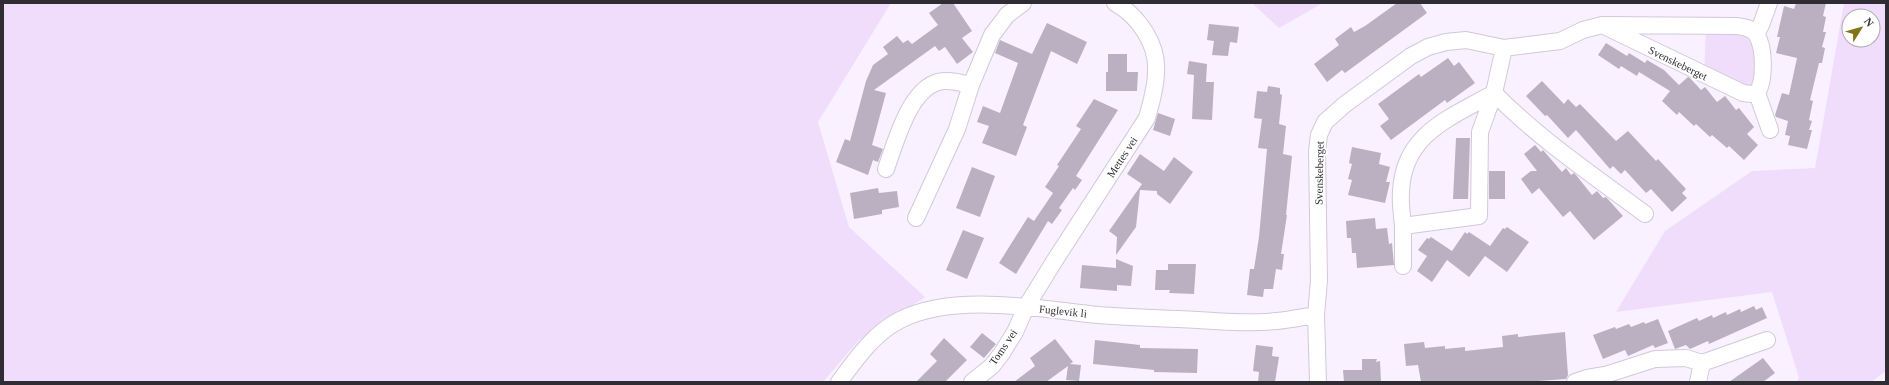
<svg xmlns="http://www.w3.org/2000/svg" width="1889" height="385" font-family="'Times New Roman',serif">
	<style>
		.green { fill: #f0ddfc; fill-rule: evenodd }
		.building { fill: #bab0c1 }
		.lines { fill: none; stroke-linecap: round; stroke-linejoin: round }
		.street-casing { stroke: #d2c8d9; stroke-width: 18 }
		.street { stroke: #fff; stroke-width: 16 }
		.labels { text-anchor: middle; stroke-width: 4; stroke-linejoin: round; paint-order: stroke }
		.street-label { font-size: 11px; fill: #302c33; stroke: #fff }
	</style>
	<rect width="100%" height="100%" fill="#f9f1ff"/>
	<path class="green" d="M3,3H891L818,122L849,227L925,297L859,340L823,382H3Z
		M1252,3H1323L1279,28Z
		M1844,3H1886V371L1871,382H1796L1799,378L1772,292L1616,312L1665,231L1752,171L1815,168ZM1849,16H1873V40H1849Z
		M1706,25L1756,34L1757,93L1704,76Z"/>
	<path class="building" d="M943,3H953L972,31L962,38L973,52L957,64L945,47L939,51L935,46L874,90L886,93L872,145L883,149L878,162L873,160L868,175L836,162L845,139L850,141L866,81L873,65L888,54L883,47L897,36L903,43L908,40L912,44L938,25L929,13Z
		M1397,3H1420L1427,13L1345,73L1342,70L1327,82L1314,64L1339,45L1335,39L1351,27L1354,32L1365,26Z
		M1796,3H1826L1823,16L1826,17L1823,32H1826L1822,47L1825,48L1822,63H1819L1810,100L1813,101L1809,120L1812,121L1809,130H1812L1807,149L1788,145L1790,136L1785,135L1788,121L1776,117L1775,115L1782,93L1789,95L1797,58L1776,53L1780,37H1777L1784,6L1794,9Z
		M1047,23L1087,42L1077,64L1051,51L1023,125L1027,127L1016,156L982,143L989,126L977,122L983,106L1000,113L1018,63L995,53L1000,40L1032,54Z
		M1209,24L1239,27L1237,43L1230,42L1228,56L1212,55L1214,41L1207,40Z
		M1606,43L1627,56L1629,53L1645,63L1647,60L1664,70L1679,85L1688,77L1690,78L1701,90L1705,87L1717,102L1725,96L1736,110L1739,108L1754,127L1747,134L1758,145L1744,160L1729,146L1727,148L1712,135L1710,137L1696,124L1694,126L1679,112L1677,115L1662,101L1670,91L1639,72L1637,76L1621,66L1619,69L1598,55Z
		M1108,54H1127V72H1138L1137,91H1106V72H1108Z
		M1448,58L1454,66L1459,62L1475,83L1447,103L1445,100L1391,140L1380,126L1389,119L1378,104L1419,74L1421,77Z
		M1189,61L1207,64L1206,82H1214L1212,120L1192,119L1194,75L1187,74Z
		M1542,81L1564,104L1568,99L1576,107L1580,104L1616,141L1628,131L1656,161L1658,159L1686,189L1682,193L1687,198L1672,212L1651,189L1646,193L1625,170L1621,174L1613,166L1610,169L1576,130L1568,138L1547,115L1545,116L1526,96Z
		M1268,86L1280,88V94L1282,95L1279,124L1286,126L1283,154L1292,156L1286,215H1287L1281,254H1284L1282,270L1276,269L1273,289H1264L1263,297L1247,295L1250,269H1254L1259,237L1267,149L1258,148L1262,119L1254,118L1257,91L1267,92Z
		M1094,99L1118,110L1076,176L1082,180L1075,190L1073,188L1059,208L1062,210L1052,224L1048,221L1016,274L999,263L1028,217L1034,221L1053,193L1045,187L1059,166L1057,165L1081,129L1076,126Z
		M1158,113L1175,119L1170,136L1153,130Z
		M1456,138H1470L1468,199H1453Z
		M1535,145L1541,152L1543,150L1562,172L1566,168L1571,175L1574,173L1576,175L1592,195L1597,191L1603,198L1606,197L1623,216L1594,240L1570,211L1563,217L1539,188L1532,194L1521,179L1531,171H1537L1524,154Z
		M1352,147L1381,153L1379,164L1390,167L1386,182H1390L1385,203L1348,195L1352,180L1348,179L1352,164L1349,163Z
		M1140,154L1164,171L1174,157L1193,172L1170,204L1157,194V191L1140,190L1136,227L1116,255L1117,237L1109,231L1142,184L1127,174Z
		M972,167L995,176L980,217L956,208Z
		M1489,171H1505V199H1489Z
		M878,188L879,193L897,191L899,207L882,210V214L854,219L850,193Z
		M1375,218L1376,229L1387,228L1389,244L1392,243L1394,265L1357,268L1356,253H1352L1351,238H1347L1346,221Z
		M1507,227L1529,242L1507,272L1485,256L1469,277L1447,260L1432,282L1417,271L1427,256L1418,250L1427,238L1429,239L1431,237L1452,251L1465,232L1467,234L1469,232L1490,246L1503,228L1505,229Z
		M963,230L984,238L967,279L946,270Z
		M1116,259L1133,266L1131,286L1117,285V291L1080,288L1082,265L1116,268Z
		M1168,264H1196L1194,294L1169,293L1170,290H1155L1156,270H1168Z
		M1754,306L1756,310L1762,307L1767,318L1709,344L1708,341L1690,349L1686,345L1675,349L1668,331L1697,318L1699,321L1712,315L1713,318L1726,312L1727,315L1740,309L1741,312Z
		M1658,319L1668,343L1655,348L1653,345L1628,356L1625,350L1603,359L1593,335L1615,327L1616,329L1629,324L1631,327L1644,322L1645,324Z
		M1565,332L1568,375L1566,379L1524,382H1421L1418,365L1406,366L1404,344L1424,342L1425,348L1445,346V349L1465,347V351L1503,347L1502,336L1518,334V337Z
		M982,333L996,344L984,358L970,347Z
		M944,338L967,360L945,382H916L937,361L930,354Z
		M1055,339L1073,362L1070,364L1081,365L1079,381L1066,380L1068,366L1046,382H1014L1035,366L1030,358Z
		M1095,340L1140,345V348L1198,349L1197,373L1154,372V370L1093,364Z
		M1256,345L1273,347L1272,356L1279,357L1275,382H1258L1259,372L1253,371Z
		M1763,358L1775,373L1763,382H1729Z
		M1362,359H1377L1376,362L1380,361L1381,382H1344L1343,370H1362Z"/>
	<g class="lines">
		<g class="street-casing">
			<path id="street" d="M1756,34L1761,25L1769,3
				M1504,48L1494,93C1539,139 1593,175 1645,214
				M1494,93L1480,132L1479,216L1403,226C1402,215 1400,203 1401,192C1403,134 1450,118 1494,93Z
				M1757,93L1770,130
				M886,169C895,144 909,90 938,82C949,79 960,83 971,85
				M916,218L957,129L971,85L992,35L1007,15L1023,3
				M1403,266V226
				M839,382C856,359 874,333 900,320C954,292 1039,309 1098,315C1125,317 1153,318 1180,319C1212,321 1245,324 1277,321C1290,320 1303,317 1316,315
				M972,382L992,366L1002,353L1015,332L1026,307L1055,260L1147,118C1151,103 1156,88 1156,72C1158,45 1139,16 1115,3
				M1318,382L1316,315L1319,280L1317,151L1319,135L1325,122L1344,105L1411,56L1428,47L1446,42L1466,40L1504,48L1560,41L1583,30L1602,25L1737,26C1744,27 1752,28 1756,34C1765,47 1765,81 1757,93L1751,94L1743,93L1602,25
				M1575,382L1587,378L1605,375L1655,359L1686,358L1702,363L1767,340
				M1698,382L1702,363"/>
		</g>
		<use href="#street" class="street"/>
	</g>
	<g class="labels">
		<g class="street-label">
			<text transform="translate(1678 63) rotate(26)" y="4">Svenskeberget</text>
			<text transform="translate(1122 157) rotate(-57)" y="4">Mettes vei</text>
			<text transform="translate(1319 173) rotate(-89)" y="4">Svenskeberget</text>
			<text transform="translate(1063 311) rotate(6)" y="4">Fuglevik li</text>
			<text transform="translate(1003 347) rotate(-56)" y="4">Toms vei</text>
		</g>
	</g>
	<rect width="1889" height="385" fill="none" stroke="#302c33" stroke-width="8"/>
	<g transform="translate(1861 28) rotate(53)"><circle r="19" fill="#ffffff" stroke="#acabad"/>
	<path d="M0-3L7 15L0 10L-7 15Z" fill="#807518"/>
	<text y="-6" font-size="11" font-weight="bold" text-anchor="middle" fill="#302c33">N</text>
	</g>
</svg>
